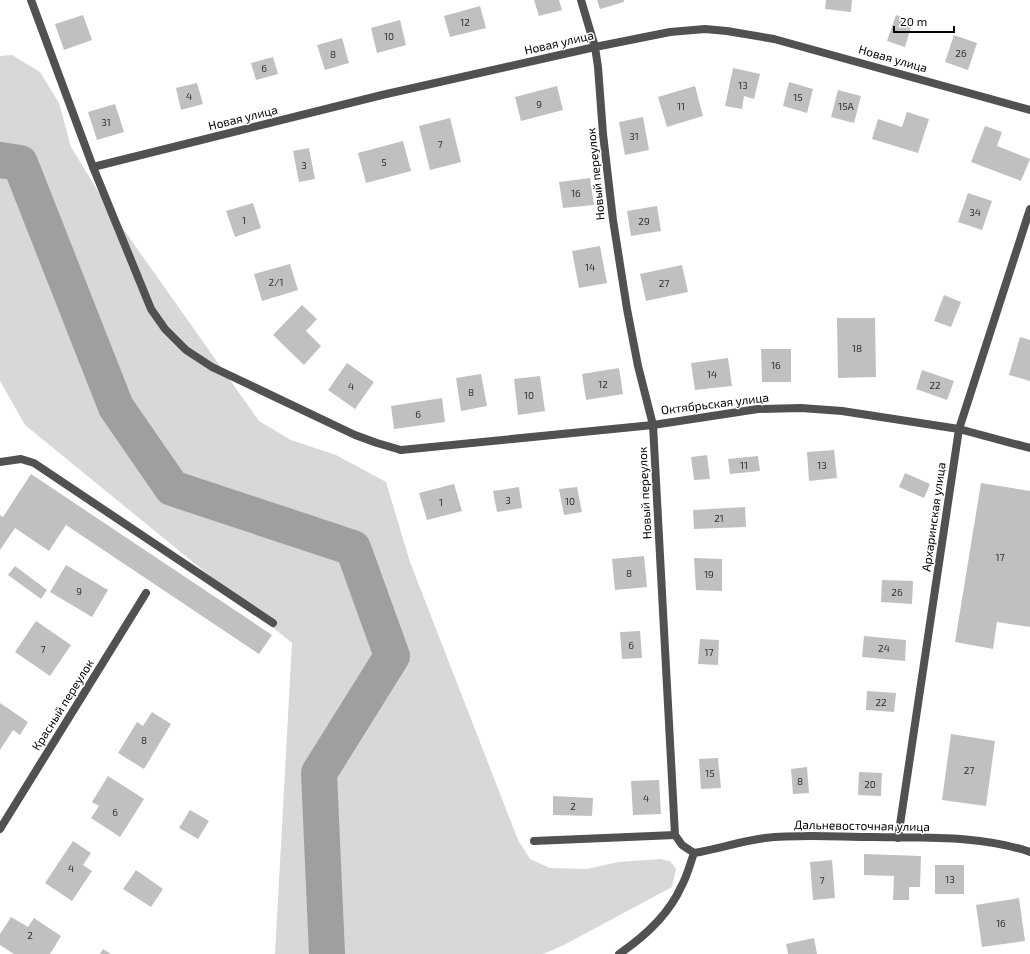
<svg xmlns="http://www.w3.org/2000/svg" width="1030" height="954" font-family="'Exo 2',sans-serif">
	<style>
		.green { fill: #d8d8d8 }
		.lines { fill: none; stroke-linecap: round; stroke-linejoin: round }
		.river { stroke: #9f9f9f; stroke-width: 36 }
		.building { fill: #c0c0c0 }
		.lane { stroke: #515151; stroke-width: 8 }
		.street { stroke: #515151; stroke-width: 8 }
		.labels { text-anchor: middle; stroke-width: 3; stroke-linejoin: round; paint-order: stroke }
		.number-label { font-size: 10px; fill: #303030 }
		.street-label { font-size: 12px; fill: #000; stroke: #fff }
	</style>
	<rect width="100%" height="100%" fill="#fff"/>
	<path class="green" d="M12,55L40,72L59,103L71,147L107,206L259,421L291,440L336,455L386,482L410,562L518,840L530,859L550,868L587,869L618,862L660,859L670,861L676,869L672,887L564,945L543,954H275L292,643L25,425L0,381V56Z"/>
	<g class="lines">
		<path class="river" d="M0,160L20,163L116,407L172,488L353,548L392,656L319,773L327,954"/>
	</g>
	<path class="building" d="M534,0H559L562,10L539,16Z
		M597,0H624V2L600,9Z
		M826,0H852L851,12L825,9Z
		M480,6L486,28L450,37L444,16Z
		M83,15L92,40L64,50L55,24Z
		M896,15L913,21L905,47L887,41Z
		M400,20L406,45L377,53L371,28Z
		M954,35L977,43L968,70L945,62Z
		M342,38L349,63L325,70L317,45Z
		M273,57L278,74L256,80L251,63Z
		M733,68L760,74L754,99L744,96L742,109L725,106Z
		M789,82L813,89L807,113L783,106Z
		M197,83L203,104L181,110L176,88Z
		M557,86L563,110L521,121L515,97Z
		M695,86L703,116L667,127L658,97Z
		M838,90L861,96L854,123L831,117Z
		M115,104L124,132L97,140L88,112Z
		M907,112L929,119L918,153L872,139L878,119L902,127Z
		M643,117L649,150L625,155L619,122Z
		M450,118L461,162L430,170L419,126Z
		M985,126L1002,132L997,146L1030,159L1021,181L971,162Z
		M403,141L411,171L366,183L358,153Z
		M309,148L315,179L299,182L293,151Z
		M590,178L594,205L563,208L559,182Z
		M968,193L992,201L982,230L958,222Z
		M253,203L261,228L235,237L226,211Z
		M657,206L661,231L631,236L627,211Z
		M600,246L607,283L579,288L572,251Z
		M290,264L298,290L262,301L254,274Z
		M682,265L688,292L646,301L640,274Z
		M944,295L961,302L951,327L934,321Z
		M302,305L317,319L306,331L321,346L304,365L273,335Z
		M837,318H875L876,377L838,378Z
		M1020,337L1030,340V381L1009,375Z
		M761,349H791V382H762Z
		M728,358L732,386L695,390L691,363Z
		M347,363L374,382L355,409L328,390Z
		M619,368L623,394L586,400L582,374Z
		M922,370L954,381L947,400L916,389Z
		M481,374L487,406L461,411L456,378Z
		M540,376L545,411L518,415L514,379Z
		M442,398L445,422L394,429L391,406Z
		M834,450L837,478L809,481L807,452Z
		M707,455L710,479L694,480L691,457Z
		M758,456L760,471L730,474L728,459Z
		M905,473L930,484L924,498L899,487Z
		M31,474L272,635L259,654L66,525L49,551L15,528L0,550V515L3,517Z
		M981,483L1030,491V627L997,622L993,649L955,642Z
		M454,484L462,511L427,520L419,493Z
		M519,487L522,508L497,512L493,491Z
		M577,487L582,512L564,515L559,489Z
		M745,507L746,527L694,529L693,510Z
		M644,556L647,587L615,590L612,559Z
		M694,558L722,559V591L696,590Z
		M66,565L108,590L92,617L50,592Z
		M15,566L47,590L41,599L8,575Z
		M882,580L913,581L912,604L881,602Z
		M36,621L71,645L50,676L15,652Z
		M640,631L642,658L622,659L620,632Z
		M864,636L906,640L905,661L862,657Z
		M700,639L719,640L718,665L698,664Z
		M867,691L896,693L894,712L866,710Z
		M0,703L28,722L20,735L13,730L0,750Z
		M152,712L171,724L144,769L118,753L137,722L143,726Z
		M951,734L995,741L986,806L942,800Z
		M718,758L721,788L701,789L699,759Z
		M807,767L809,793L793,794L791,769Z
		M859,772L882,773L881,796L858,795Z
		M108,776L144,799L120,837L91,818L99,806L92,802Z
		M659,780L661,814L633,815L631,781Z
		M553,796L593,798L592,816L553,815Z
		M190,810L209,821L198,839L179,828Z
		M73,841L91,853L83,865L92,871L72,901L45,883Z
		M864,854L921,856L920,887H909V900H893L894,876L864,875Z
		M832,860L835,898L813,900L810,862Z
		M935,865H964V894H935Z
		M136,870L163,889L151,907L123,889Z
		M1019,898L1025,941L982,947L976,905Z
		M11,917L28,927L34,918L61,936L50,954H14L0,945V934Z
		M814,938L817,954H788L786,944Z
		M103,949L111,954H100Z"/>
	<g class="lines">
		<path class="lane" d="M31,0L93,167L151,309L165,329L186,350L212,367L355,435L377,443L401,450
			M0,462L21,459L34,463L273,623
			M0,829L146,593
			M534,841L675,835"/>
		<path class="street" d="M581,0L595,47L598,67L603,134L613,220L627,309L638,366L653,425L675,835L682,845L694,853
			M93,167L382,95L595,47L670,32L705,29L727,31L774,39L1030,110
			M401,450L653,425L758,409L801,408L842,411L959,429L1030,448
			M898,838L959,429L1030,209
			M694,853C718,849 741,841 765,838C801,834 838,837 874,837C925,838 981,835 1030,852
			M619,954C644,937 668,916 681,887C687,877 690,864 694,853"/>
	</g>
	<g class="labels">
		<g class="number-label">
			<text x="465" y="26">12</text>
			<text x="389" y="40">10</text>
			<text x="961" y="57">26</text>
			<text x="333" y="58">8</text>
			<text x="264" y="72">6</text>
			<text x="743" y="89">13</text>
			<text x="189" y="100">4</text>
			<text x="798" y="101">15</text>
			<text x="539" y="108">9</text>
			<text x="681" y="110">11</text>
			<text x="846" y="110">15А</text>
			<text x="106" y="126">31</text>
			<text x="634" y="140">31</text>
			<text x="440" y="148">7</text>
			<text x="384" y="166">5</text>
			<text x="304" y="169">3</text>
			<text x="576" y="197">16</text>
			<text x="975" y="216">34</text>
			<text x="244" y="224">1</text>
			<text x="644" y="225">29</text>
			<text x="590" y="271">14</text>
			<text x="276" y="286">2/1</text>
			<text x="664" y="287">27</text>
			<text x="857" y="352">18</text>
			<text x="776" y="369">16</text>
			<text x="712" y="378">14</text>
			<text x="603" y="388">12</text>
			<text x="935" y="389">22</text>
			<text x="351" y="390">4</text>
			<text x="471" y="396">8</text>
			<text x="529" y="399">10</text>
			<text x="418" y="418">6</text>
			<text x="744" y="469">11</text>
			<text x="822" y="469">13</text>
			<text x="508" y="504">3</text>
			<text x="570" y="505">10</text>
			<text x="441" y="506">1</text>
			<text x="719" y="522">21</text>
			<text x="1000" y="561">17</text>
			<text x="629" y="577">8</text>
			<text x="709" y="578">19</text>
			<text x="79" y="595">9</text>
			<text x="897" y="596">26</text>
			<text x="631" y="649">6</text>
			<text x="884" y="652">24</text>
			<text x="43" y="653">7</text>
			<text x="709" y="656">17</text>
			<text x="881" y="706">22</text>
			<text x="144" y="744">8</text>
			<text x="969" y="774">27</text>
			<text x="710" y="777">15</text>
			<text x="800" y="785">8</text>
			<text x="870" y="788">20</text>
			<text x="646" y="802">4</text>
			<text x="573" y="810">2</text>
			<text x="115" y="816">6</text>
			<text x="71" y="872">4</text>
			<text x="950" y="883">13</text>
			<text x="822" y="884">7</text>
			<text x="1001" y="927">16</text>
			<text x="30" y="939">2</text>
		</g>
		<g class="street-label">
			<text transform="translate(559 43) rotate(-13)" y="4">Новая улица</text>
			<text transform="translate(893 59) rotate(16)" y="4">Новая улица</text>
			<text transform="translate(243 118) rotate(-14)" y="4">Новая улица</text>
			<text transform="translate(596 174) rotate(-96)" y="4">Новый переулок</text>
			<text transform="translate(715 404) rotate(-7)" y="4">Октябрьская улица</text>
			<text transform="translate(645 493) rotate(-93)" y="4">Новый переулок</text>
			<text transform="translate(934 517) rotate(-82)" y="4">Архаринская улица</text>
			<text transform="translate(63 705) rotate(-58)" y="4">Красный переулок</text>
			<text transform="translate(862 826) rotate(1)" y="4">Дальневосточная улица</text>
		</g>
	</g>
	<path d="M894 26v6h60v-6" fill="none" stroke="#000000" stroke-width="2"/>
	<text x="900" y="26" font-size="12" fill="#000000" stroke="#ffffff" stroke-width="3" paint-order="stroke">20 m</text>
</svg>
